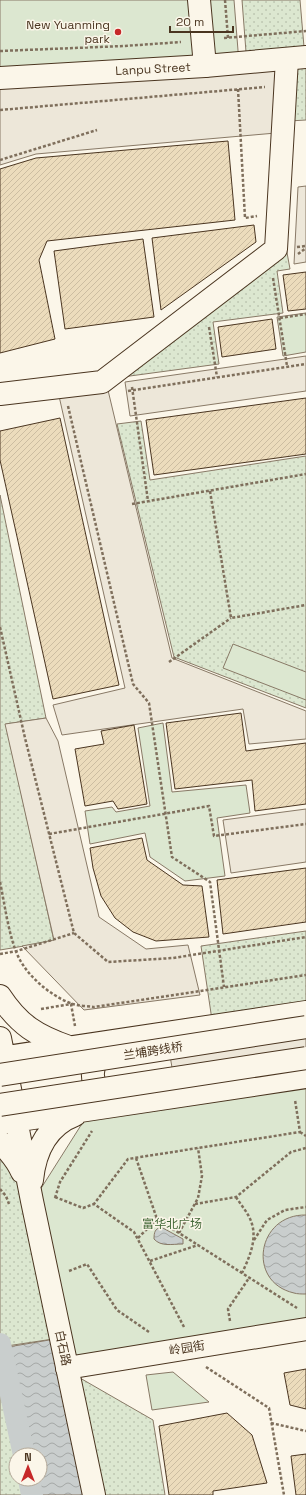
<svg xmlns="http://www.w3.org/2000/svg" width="306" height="1495" font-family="'Space Grotesk','Noto Sans SC',sans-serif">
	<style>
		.grass { fill: url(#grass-dots); stroke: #887966 }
		.green { fill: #dce7d0; stroke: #887966 }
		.parking { fill: #ede7d9; stroke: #887966 }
		.water { fill: url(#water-waves); stroke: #887966 }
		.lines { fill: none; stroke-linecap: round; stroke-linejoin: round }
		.canal { stroke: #c9cecd; stroke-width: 22 }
		.building { fill: url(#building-hatch); stroke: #4a3520 }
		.minor-casing { stroke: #4a3520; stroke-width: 24 }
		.major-casing { stroke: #4a3520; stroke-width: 24 }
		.path { stroke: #7f6f5c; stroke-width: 2.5; stroke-dasharray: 3 2; stroke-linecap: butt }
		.minor { stroke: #fbf6e9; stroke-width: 22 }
		.major { stroke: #fbf6e9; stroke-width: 22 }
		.major-bridge-casing { stroke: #4a3520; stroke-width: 24; stroke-linecap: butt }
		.major-bridge { stroke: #fbf6e9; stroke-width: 22 }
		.poi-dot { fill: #c62828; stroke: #fbf6e9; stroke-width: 1.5 }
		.labels { text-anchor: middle; stroke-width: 3; stroke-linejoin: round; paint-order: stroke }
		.poi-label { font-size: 12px; fill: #4a3520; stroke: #fbf6e9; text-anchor: end }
		.street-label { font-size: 12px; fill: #4a3520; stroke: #fbf6e9 }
		.park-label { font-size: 12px; fill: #436837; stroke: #fbf6e9 }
	</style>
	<defs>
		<pattern id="grass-dots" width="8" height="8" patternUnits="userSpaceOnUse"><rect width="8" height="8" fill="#dce7d0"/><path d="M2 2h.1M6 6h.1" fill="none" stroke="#bec7b2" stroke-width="1.8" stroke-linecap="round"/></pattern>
		<pattern id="water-waves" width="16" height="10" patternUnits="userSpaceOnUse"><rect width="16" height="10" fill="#c9cecd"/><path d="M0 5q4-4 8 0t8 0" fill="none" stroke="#a5a8a6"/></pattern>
		<pattern id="building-hatch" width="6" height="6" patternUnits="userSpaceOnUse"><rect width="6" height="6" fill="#ecdcbc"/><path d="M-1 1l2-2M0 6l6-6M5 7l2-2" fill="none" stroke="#ccbda1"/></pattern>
	</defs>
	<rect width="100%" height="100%" fill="#fbf6e9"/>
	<path class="grass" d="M242,0H300L304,47L246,52Z
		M306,62V120L289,121L292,63Z
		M286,247L290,269L277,271L283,313L213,322L219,364L115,378Z
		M141,421L150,480L306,456V708L174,657L117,424Z
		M0,495L46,718L6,724L54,941L0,950Z
		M306,931V1007L212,1020L201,946Z
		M0,1158L15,1171L60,1338L0,1347Z
		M0,1349L22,1455H16V1479H27L31,1495H0Z
		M80,1378L153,1420L165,1495H105Z"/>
	<path class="green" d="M0,0H234L239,63L0,81Z
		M306,313V352L283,356L277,317Z
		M233,644L306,672V700L223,668Z
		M163,723L172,792L246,785L250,813L217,818L225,876L185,881L150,857L145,833L90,844L85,811L112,807L116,812L150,806L138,728Z
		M306,1078V1328L68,1367L33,1201L90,1111Z
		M173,1372L209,1402L152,1410L146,1375Z"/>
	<path class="parking" d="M283,65L276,133L36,154L0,165V81Z
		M306,186V262L294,264L298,187Z
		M306,356V391L130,416L125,382Z
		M107,386L172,658L306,711V739L249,744L243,709L62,735L53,705L125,688L59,396Z
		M46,718L58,741L99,917L146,949L188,945L200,995L84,1010L22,946L54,940L5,724Z
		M306,809V862L231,873L223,820Z
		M306,1017V1072L176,1091L167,1038Z"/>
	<path class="water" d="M306,1215V1294C302,1294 297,1294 294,1293C246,1282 257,1214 306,1215Z
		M161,1227L183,1239V1244C172,1244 161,1247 154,1239C154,1232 155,1229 161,1227Z
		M61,1338L94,1495H33L30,1479H40V1455H24L2,1348Z"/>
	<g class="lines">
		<path class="canal" d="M0,1344L24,1455
			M29,1479L32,1495"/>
	</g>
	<path class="building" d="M228,141L235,220L47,241L39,260L55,339L0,353V169L36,158Z
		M254,225L256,242L161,310L152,238Z
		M143,239L154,317L65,329L54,251Z
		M306,272V309L288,311L283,275Z
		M272,319L276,349L222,357L218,327Z
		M306,398V454L154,475L146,420Z
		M60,418L119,685L53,699L0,460V431Z
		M241,713L246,751L306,743V804L255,811L252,780L175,789L166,723Z
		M134,725L147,804L118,809L113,801L85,806L75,749L104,744L101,731Z
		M142,838L147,860L183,885L202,886L209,937L156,941L133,932L115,918L101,896L93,868L90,848Z
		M306,868V922L223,934L217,880Z
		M306,1369V1409L290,1405L284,1373Z
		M227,1413L252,1435L267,1483L213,1491V1495H169L159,1426Z
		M306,1454V1495H296L291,1456Z"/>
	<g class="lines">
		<g class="minor-casing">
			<path id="minor" d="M199,0L205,66
				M0,394L102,382L276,249L287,59
				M67,1368L306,1329"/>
		</g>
		<g class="major-casing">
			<path id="major" d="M0,78L205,66L306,57
				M0,996C19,1025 37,1036 69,1047
				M0,1038L32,1201L94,1495
				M107,1045C89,1063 86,1088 111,1100
				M0,1058L306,1012
				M0,1123L306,1077
				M0,1142C9,1151 17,1160 22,1172
				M32,1180C35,1151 46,1126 75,1115"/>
		</g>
		<path class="path" d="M225,0L228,38
			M224,38L306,31
			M0,51L124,46L181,42
			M238,89L245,218L257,216
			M0,110L265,87
			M0,160L97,130
			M297,247L306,246
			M298,254L306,248
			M273,278L287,366
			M280,318L306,314
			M209,327L217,377
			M132,387L148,501
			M128,391L306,364
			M68,406L133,684L149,703L172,857L210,882L224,987
			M210,491L231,618L306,605
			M132,504L306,474
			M0,627L25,738L74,933L108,962L173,958L306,937
			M169,662L231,618
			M49,834L209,806L214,836L306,824
			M0,882C5,905 9,940 20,960C30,978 50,995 70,1003C77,1006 87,1006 94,1007L306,975
			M0,954L17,951L74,933
			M41,1009L71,1004L75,1026
			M300,1132L306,1136
			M136,1158L157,1219
			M0,1189L6,1196L9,1204
			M55,1197L83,1208L94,1204
			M236,1197C241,1205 248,1213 251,1221C258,1239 249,1258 242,1273
			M55,1198L60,1182L92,1131
			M195,1204L236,1197L291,1152L306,1148
			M179,1233L198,1198L202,1176L198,1148
			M138,1238L157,1219L297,1308
			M254,1240L267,1220L285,1210L306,1207
			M150,1261L198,1245
			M69,1271L87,1264L117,1310L149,1332
			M230,1321L228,1309L249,1278
			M184,1327L134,1232L94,1204L128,1159L300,1132L295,1100
			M206,1367L269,1408L284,1495
			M271,1423L306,1431"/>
		<use href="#minor" class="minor"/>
		<use href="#major" class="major"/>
		<g class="major-bridge-casing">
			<path id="major-bridge" d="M0,1075L306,1027
				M0,1105L306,1058"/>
		</g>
		<use href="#major-bridge" class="major-bridge"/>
	</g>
	<circle class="poi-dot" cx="118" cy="32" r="4"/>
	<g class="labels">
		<g class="poi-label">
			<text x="110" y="29">New Yuanming<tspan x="110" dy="14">park</tspan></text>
		</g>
		<g class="street-label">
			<text transform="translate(153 69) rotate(-3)" y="4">Lanpu Street</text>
			<text transform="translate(153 1051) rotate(-9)" y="4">兰埔跨线桥</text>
			<text transform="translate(63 1348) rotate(78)" y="4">白石路</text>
			<text transform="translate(187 1348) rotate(-9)" y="4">岭园街</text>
		</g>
		<g class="park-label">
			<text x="172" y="1228">富华北广场</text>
		</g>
	</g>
	<g transform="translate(28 1467)"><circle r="19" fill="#fbf6e9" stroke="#b4a999"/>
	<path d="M0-3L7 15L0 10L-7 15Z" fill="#c62828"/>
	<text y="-6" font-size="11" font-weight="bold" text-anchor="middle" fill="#4a3520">N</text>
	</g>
	<path d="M170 26v6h63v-6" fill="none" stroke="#4a3520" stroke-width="2"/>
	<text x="176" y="26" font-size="12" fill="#4a3520" stroke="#fbf6e9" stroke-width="3" paint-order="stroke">20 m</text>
</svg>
